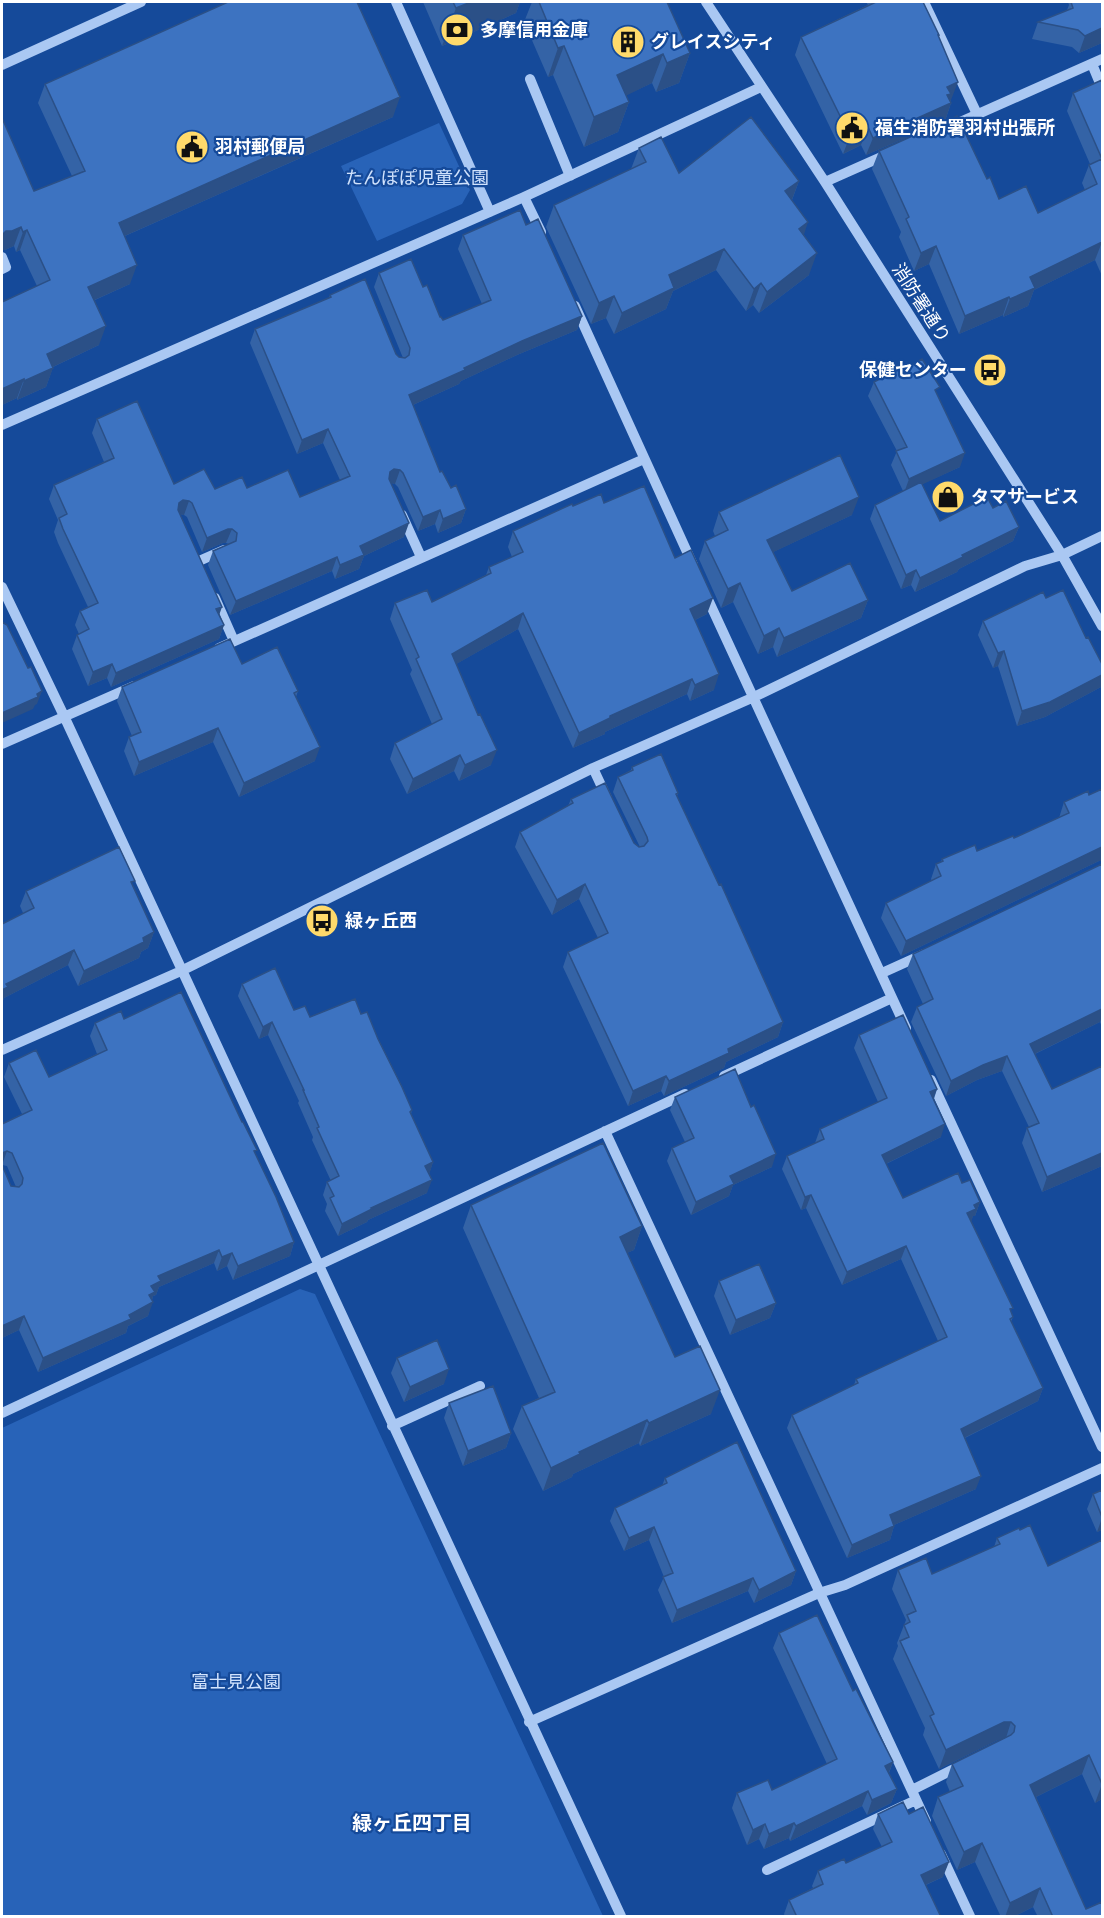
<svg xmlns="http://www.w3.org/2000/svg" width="1104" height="1918" font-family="'Varela Round','Noto Sans JP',sans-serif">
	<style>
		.green { fill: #2863b8 }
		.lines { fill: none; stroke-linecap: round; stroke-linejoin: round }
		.minor { stroke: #aac8f3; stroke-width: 10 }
		.wall { fill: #3463a6; fill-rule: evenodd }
		.shaded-wall { fill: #2b5087 }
		.building { fill: #3d73c1; stroke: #2b5087; stroke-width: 1.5 }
		.labels { text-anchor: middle; stroke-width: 4.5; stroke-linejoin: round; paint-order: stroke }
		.poi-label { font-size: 18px; font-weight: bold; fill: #fff; stroke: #154a9a; text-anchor: start }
		.park-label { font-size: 18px; fill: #d1e3fd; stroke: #154a9a }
		.street-label { font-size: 18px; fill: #fff; stroke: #154a9a }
		.neighbourhood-label { font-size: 20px; font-weight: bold; fill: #fff; stroke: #154a9a }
	</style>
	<rect width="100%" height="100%" fill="#154a9a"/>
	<path class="green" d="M439,123L470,190L462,204L377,241L341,166Z
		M300,1289L315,1294L603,1916H2V1428Z"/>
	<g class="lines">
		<path class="minor" d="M396,2L490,212
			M706,2L825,182L1062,555L1102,626
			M924,2L977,114
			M1092,64L1102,88
			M2,65L141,2
			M530,79L570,176
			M949,127L1102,59
			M825,182L888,154
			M524,197L541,232
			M2,257L6,267L2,269
			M575,306L693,565
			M2,425L524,197L761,87
			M402,515L421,557
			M199,561L224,550
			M2,587L64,716L621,1916
			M705,593L906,1028
			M215,598L234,641
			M219,648L644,459
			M2,744L134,686
			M593,768L607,798
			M882,973L924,954
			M2,1050L181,971L593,768L754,697L1025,566L1062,555L1102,536
			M724,1076L892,998
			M931,1080L1102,1447
			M605,1131L926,1821
			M2,1413L685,1094
			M392,1426L480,1386
			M529,1722L819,1593L845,1585L1102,1468
			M912,1790L960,1766
			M941,1854L970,1916
			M767,1870L916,1800"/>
	</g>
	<path class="wall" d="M423,2H520L516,13L442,46Z
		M532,2H667L690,53L679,83L656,92L652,83L626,95L629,102L618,132L584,147L553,75L548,77L524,22Z
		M866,2H923L939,35L938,37L951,100L950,101L951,103L945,121L866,155L861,145L843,154L795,55L801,37L868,5Z
		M1068,2H1102V43L1079,53L1072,47L1032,39L1038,22L1067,10L1069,5Z
		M1102,80V276L1095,260L1034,290L1028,306L1003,317V315L959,334L929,264L914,271L899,237L901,232L872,169L879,151L987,179L999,199L1038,213L1085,190L1082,183L1089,165L1090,164L1067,111L1073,93Z
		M45,84L393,117L125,236L130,284L95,300L99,345L53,367L46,387L17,400V398L2,405V302L37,286L20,250L16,252L14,246L5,250H2V118L34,191L72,176L38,103Z
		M639,148L679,173L799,181L792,200L804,236L809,275L759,313L753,305L746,311L716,270L673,291L666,309L614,334L606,318L591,324L546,227L554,205L631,169Z
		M526,225L582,316L577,330L517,355L461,381L459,384L413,405L440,472L466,509L461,523L438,533L435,524L418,531L398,487L395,484L391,483L404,537L364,556L359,569L335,579L332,571L230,615L208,565L213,551L229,544L226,543H223L202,552L187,517L184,515L180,514L224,625L219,639L111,687L107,678L88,686L72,649L77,635L79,634L75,625L80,611L88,607L58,543L54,532L58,520L49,499L54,485L104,462L92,433L97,419L174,484L215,489L247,488L300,497L340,480L323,443L297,454L250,343L255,329L329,298L330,295L399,357L403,358L374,287L379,273L423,287L440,317L443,320L482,304L458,249L463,235Z
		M907,368L937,394L960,467L922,484L940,521L993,508L1019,527L1013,541L959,569L957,572L915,592L911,585L901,589L870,519L875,505L903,491L891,465L897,451L868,396L874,382Z
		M604,503L675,558L707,614L695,620L714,690L690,701L687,694L605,732V734L573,748L518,629L456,664L491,765L459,781L454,771L407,794L390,759L395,743L432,724L410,674L412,670L390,619L395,603L432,602L486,575L489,567L512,557L508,547L513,531L573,506Z
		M719,512L852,515L773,552L792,591L868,600L861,618L777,657L773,647L758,654L733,602L721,608L699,559L705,541L715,536L713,531Z
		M1046,598L1086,638L1101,687L1045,717L1017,726L998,666L993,668L978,635L983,621Z
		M242,664L298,691L296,697L315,761L239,797L213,742L134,776L124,751L129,737L132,736L117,701L122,687Z
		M632,767L678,793L677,796L783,1022L778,1037L726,1062L724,1068L664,1096L661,1091L628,1106L563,967L568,952L598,938L579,899L552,915L515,847L520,832L568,806L571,799L640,847L613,792L618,777L631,770Z
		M1102,789V861H1099L901,956L881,918L886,903L932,881L931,879L936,864L941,862L942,859L977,851L1014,838L1059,818L1064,802L1089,795Z
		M1102,864V1027L1100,1022L1035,1054L1052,1089L1102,1066V1166L1042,1192L1022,1143L1027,1128L1029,1127L1002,1071L977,1080L946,1096L911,1022L917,1007L923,1004L907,969L913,954Z
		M133,886L154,932L148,948L141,952L139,958L78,986L68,965L4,998L2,1003L23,913L20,906L26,891Z
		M242,984L294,1010L310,1017L361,1014L378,1039L412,1110L411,1114L433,1162L429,1174L427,1193L368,1220L367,1222L338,1236L325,1211L327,1204L323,1195L327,1182L331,1181L312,1140L313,1137L298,1103L299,1101L268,1035L259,1039L238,996Z
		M124,1019L255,1154L294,1242L290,1256L233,1280L227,1266L217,1271L214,1263L159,1287L156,1295L153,1296L148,1316L128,1326L126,1333L38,1372L19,1330L2,1338V1124L22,1114L4,1077L9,1063L49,1077L97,1054L90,1036L95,1023ZM2,1165L7,1166L16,1187L11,1186Z
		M859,1035L937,1089L934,1099L941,1137L886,1164L903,1198L962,1183L980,1202L975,1216H973L971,1221L1013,1317L1011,1322L1043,1388L1038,1401L965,1438L976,1489L894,1525V1526L890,1540L847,1558L787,1428L792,1415L854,1385L856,1379L938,1341L901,1259L842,1285L806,1208L801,1210L782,1169L787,1156L815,1143L820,1129L878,1102L854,1048Z
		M675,1097L772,1167L733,1185L729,1196L691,1215L667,1161L672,1148L685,1142L670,1110Z
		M471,1205L642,1226L634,1250L627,1253L675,1357L711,1414L640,1446L639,1443L573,1474L572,1477L543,1491L513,1429L522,1406L539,1398L463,1228Z
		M719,1281L776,1303L770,1318L730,1335L714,1296Z
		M397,1358L444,1384L404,1402L391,1373Z
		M449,1403L511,1433L506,1448L463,1466L444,1418Z
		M665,1478L796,1571L791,1585L754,1603L748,1591L672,1623L658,1590L664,1577L649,1540L624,1551L610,1521L615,1508L662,1486Z
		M1102,1490V1530L1097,1532L1087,1509L1093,1494Z
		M997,1538L1048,1566L1102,1540V1799L1095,1803L1082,1774L1036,1797L1086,1909L1102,1917H1038L1033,1907L1013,1917H1001L975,1862L957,1870L932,1816L938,1797L950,1792L946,1782L952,1764L1000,1740H998L939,1769L923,1735L925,1728L893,1659L898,1646L897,1643L906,1620L892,1589L898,1570L932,1574L994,1547Z
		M779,1633L853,1691L893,1762L889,1773L897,1789L891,1803L867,1815L862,1806L790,1841L789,1838L764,1849L759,1839L747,1845L732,1808L737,1793L772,1790L827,1764L773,1648Z
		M878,1814H909L943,1877L926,1885L941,1917H785L784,1914L789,1900L813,1888L812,1886L818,1871L846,1863L882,1847L873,1829Z"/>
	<path class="shaded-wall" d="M471,2H520L516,13L442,46L456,8Z
		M1102,28V43L1079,53L1085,36Z
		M564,46L553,75L548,77L558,48Z
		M690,53L679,83L656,92L667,63Z
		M663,54L652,83L607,105L617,75Z
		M958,82L951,100L948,101L951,103L945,121L866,155L873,138L947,87Z
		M400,97L393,117L111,242L119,223Z
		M629,102L618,132L584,147L594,117Z
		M868,127L861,145L843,154L850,136Z
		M799,181L791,202L785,191Z
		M808,222L801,244L799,229Z
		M21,227L14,246L5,250H2V235L6,231Z
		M27,230L20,250L16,252L23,232Z
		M1102,242L1095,260L1034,290L1028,306L1003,317L1010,299L1030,277Z
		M936,246L929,264L914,271L921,253Z
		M724,249L716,270L673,291L666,309L614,334L622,313L669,275Z
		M817,253L809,275L759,313L767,292Z
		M137,265L130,284L81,306L88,287Z
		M761,283L753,305L746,311L754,289Z
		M614,296L606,318L591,324L599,303Z
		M1009,297L1003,315L959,334L965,316Z
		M582,316L577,330L517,355L461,381L459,384L404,409L409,395L464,368L522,341Z
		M106,326L99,345L40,373L47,354Z
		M53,368L46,387L17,400L24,381Z
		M24,379L17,398L2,405V389Z
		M328,429L323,443L297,454L302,440Z
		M965,453L960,467L904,493L909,479Z
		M394,469L400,470L395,484L388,483L390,472Z
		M859,497L852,515L761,558L767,540Z
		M183,500L189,501L184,515L177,514L179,503Z
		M466,509L461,523L438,533L443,519Z
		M440,510L435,524L418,531L423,517Z
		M409,523L404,537L364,556L359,569L335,579L340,565L360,546Z
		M1019,527L1013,541L959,569L957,572L915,592L920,578L962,555Z
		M228,529H232L226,543H223L202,552L207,538Z
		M337,557L332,571L230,615L236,601Z
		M916,570L911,585L901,589L906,575Z
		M740,583L733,602L721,608L728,589Z
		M713,598L707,614L685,625L690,609Z
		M868,600L861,618L777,657L784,638Z
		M222,607L217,621L216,609Z
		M523,613L518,629L446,670L452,654Z
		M224,625L219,639L111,687L116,673Z
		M779,628L773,647L758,654L764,636Z
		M1004,651L998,666L993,668L998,653Z
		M112,664L107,678L88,686L93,672Z
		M719,674L714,690L690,701L695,685Z
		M1102,675V684L1101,687L1045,717L1017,726L1022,711Z
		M692,679L687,694L605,732V734L573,748L579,733L610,716Z
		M42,691L37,704L35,705L33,709L2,723V713Z
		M218,728L213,742L134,776L139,762Z
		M320,747L315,761L239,797L244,783Z
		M497,750L491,765L459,781L465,765Z
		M460,755L454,771L407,794L413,779Z
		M1102,847V861H1099L901,956L906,941Z
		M585,884L579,899L552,915L557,900Z
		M154,932L148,948L141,952L139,958L78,986L84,971Z
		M74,950L68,965L4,998L2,1003V990L6,984Z
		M1102,1009V1016L1100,1022L1024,1059L1030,1044Z
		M272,1022L268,1035L259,1039L263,1027Z
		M783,1022L778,1037L726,1062L724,1068L664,1096L669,1081L728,1049Z
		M1007,1056L1002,1071L977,1080L946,1096L951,1081L983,1065Z
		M666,1076L661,1091L628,1106L633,1091Z
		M937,1089L932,1102L930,1092Z
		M945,1124L941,1137L877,1168L882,1155Z
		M7,1151L2,1165V1153Z
		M1102,1153V1166L1042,1192L1047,1177Z
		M776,1154L772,1167L733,1185L729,1196L691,1215L696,1202L730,1176Z
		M433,1162L429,1175L425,1166Z
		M432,1180L427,1193L368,1220L367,1222L338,1236L342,1224L371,1208Z
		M811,1195L806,1208L801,1210L805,1197Z
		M980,1202L975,1216H973L971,1223L967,1213L974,1205Z
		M642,1226L634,1250L611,1260L620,1237Z
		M294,1242L290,1256L233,1280L238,1266Z
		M906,1246L901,1259L842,1285L847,1272Z
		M219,1250L214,1263L159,1287L156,1295L153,1296L151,1303L153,1302L148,1316L128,1326L126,1333L38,1372L43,1358L129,1315L158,1276Z
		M232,1253L227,1266L217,1271L222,1257Z
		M776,1303L770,1318L730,1335L736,1320Z
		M24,1316L19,1330L2,1338V1326Z
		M449,1369L444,1384L404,1402L410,1387Z
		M1043,1388L1038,1401L956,1442L961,1429Z
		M720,1390L711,1414L640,1446L649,1423Z
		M647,1420L639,1443L573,1474L572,1477L543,1491L551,1468L579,1452Z
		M511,1433L506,1448L463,1466L468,1451Z
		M981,1476L976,1489L885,1529L890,1515Z
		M1102,1518V1530L1097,1532Z
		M894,1526L890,1540L847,1558L852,1545Z
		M654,1527L649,1540L624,1551L629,1538Z
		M796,1571L791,1585L754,1603L759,1590Z
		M753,1578L748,1591L672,1623L677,1610Z
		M1004,1722H1011L1005,1741L998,1740L939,1769L946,1750Z
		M1089,1755L1082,1774L1024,1803L1030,1785Z
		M893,1762L887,1777L885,1766Z
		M1102,1784V1799L1095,1803Z
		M897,1789L891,1803L867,1815L872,1800Z
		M868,1791L862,1806L790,1841L796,1826Z
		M794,1823L789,1838L764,1849L769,1834Z
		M765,1824L759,1839L747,1845L753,1830Z
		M982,1843L975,1862L957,1870L964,1852Z
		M949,1862L943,1877L916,1889L921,1875Z
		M1040,1888L1033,1907L1013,1917H1005L1010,1903Z"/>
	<path class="building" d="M228,2H357L400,97L119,223L137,265L88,287L106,326L47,354L53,368L24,381V379L2,389V302L50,280L27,230L23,232L21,227L12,231H6L2,235V118L34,191L85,171L45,84Z
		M453,2H471L456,8Z
		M539,2H667L690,53L667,63L663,54L617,75L629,102L594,117L564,46L558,48Z
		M876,2H923L939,35H938L958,82L947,87L951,94L947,95L951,103L873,138L868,127L850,136L801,37Z
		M1071,2H1102V28L1085,36L1078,30L1038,22L1073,8Z
		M1102,80V243V242L1030,277L1035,288L1010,299L1009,297L965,316L936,246L921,253L906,219L909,217L879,151L957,116L987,179L990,177L999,199L1026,186L1038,213L1097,184L1089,165L1102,159L1073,93Z
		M751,117L799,181L785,191L808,222L799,229L817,253L767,292L761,283L754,289L724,249L669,275L674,288L622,313L614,296L599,303L554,205L646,162L639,148L661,137L679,173Z
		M520,210L526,225L538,219L582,316L522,341L464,368L465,370L409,395L440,472L442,471L451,488L456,485L466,509L443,519L440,510L423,517L403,473L400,470L394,469L390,472L389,479L409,523L360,546L364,555L340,565L337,557L236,601L213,551L236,541L237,533L232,529H228L207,538L192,503L189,501L183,500L179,503L178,510L222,607L216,609L224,625L116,673L112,664L93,672L77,635L89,629L80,611L98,603L63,529L59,518L67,514L54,485L114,458L97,419L137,401L174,484L204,469L215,489L242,477L247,488L288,470L300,497L350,476L328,429L302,440L255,329L331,297L330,295L365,279L396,354L399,357L405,358L409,355L410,348L379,273L411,259L423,287L427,285L440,317H441L443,320L491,300L463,235Z
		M922,359L940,387L935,390L965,453L909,479L896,451L907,447L874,382L906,365L907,368Z
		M840,455L859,497L767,540L792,591L850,563L868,600L784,638L779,628L764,636L740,583L728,589L705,541L728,530L719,512Z
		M921,482L940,521L987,497L993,508L1006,501L1019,527L962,555L963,557L920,578L916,570L906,575L875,505Z
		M644,486L675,558L691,550L713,598L690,609L719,674L695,685L692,679L610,716V718L579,733L523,613L452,654L478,715L480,714L497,750L465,765L460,755L413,779L395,743L442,719L416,659L419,657L395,603L427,590L432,602L491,573L489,567L523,552L513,531L572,504L573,506L601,494L604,503Z
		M1063,590L1086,638L1088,637L1102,664V675L1050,702L1022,711L1004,651L998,653L983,621L1043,592L1046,598Z
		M2,622L7,625L28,668L31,667L42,691L37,694L38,697L2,713Z
		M230,639L242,664L277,647L298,691L294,693L320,747L244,783L218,728L139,762L129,737L141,732L122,687Z
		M661,754L678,793L676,794L719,885L721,884L783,1022L728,1049L729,1053L669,1081L666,1076L633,1091L568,952L608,933L585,884L557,900L520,832L573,803L571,799L605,783L634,843L639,847L644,846L648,841L647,837L618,777L633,770L632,767Z
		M1102,789V847L906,941L886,903L941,876L936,864L943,861L942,859L975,845L977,851L1013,836L1014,838L1069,813L1064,802L1088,791L1089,795Z
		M119,847L135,881L131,882L154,932L143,938L144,942L84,971L74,950L6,984L8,987L2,990V924L34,908L26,891Z
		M1102,864V1009L1030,1044L1052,1089L1102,1066V1153L1047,1177L1027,1128L1039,1123L1007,1056L983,1065L951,1081L917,1007L933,999L913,954Z
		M275,968L294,1010L305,1006L310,1017L355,999L361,1014L367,1012L378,1039L402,1087L412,1110L410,1112L433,1162L425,1166L432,1180L371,1208L372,1209L342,1224L330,1198L334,1196L327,1182L339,1176L317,1128L319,1127L303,1090H304L272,1022L263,1027L242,984Z
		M181,992L242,1122H243L257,1150L254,1151L276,1197L294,1242L238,1266L232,1253L222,1257L219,1250L158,1276L161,1281L151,1286L155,1292L149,1295L153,1302L129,1315L131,1319L43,1358L24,1316L2,1326V1165L11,1186L19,1187L22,1184L23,1178L12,1153L7,1151L2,1153V1124L32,1110L9,1063L36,1050L49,1077L107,1050L95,1023L121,1011L124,1019Z
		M903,1015L937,1089L930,1092L945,1124L882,1155L903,1198L958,1173L962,1183L970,1180L980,1202L974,1205L976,1209L967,1213L1013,1308L1010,1309L1013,1317L1010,1319L1043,1388L961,1429L981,1476L890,1515L894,1526L852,1545L792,1415L858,1383L856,1379L947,1337L906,1246L847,1272L811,1195L805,1197L787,1156L824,1139L820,1129L887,1098L859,1035Z
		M735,1069L751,1107L754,1105L776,1154L730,1176L734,1184L696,1202L672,1148L694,1138L675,1097Z
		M603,1143L642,1226L620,1237L675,1357L700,1346L720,1390L649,1423L647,1420L579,1452L580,1454L551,1468L522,1406L555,1392L471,1205Z
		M759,1264L776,1303L736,1320L719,1281Z
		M437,1340L449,1369L410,1387L397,1358Z
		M493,1386L511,1433L468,1451L449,1403Z
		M737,1442L796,1571L759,1590L753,1578L677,1610L663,1577L673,1573L654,1527L629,1538L615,1508L667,1483L665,1478Z
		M1102,1490V1517L1093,1494Z
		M1030,1525L1048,1566L1102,1540V1784L1089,1755L1030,1785L1086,1909L1102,1902V1917H1053L1040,1888L1010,1903L982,1843L964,1852L938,1797L963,1786L952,1764L1011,1735L1014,1732L1015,1726L1011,1722H1004L946,1750L930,1716L934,1714L900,1641L909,1637L904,1625L910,1622L907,1615L916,1611L898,1570L926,1558L932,1574L1000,1544L997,1538L1019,1528L1020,1530Z
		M817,1615L853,1691L856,1689L893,1762L885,1766L897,1789L872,1800L868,1791L796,1826L794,1823L769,1834L765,1824L753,1830L737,1793L768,1780L772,1790L837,1759L779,1633Z
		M903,1802L909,1814L923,1807L949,1862L921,1875L941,1917H797L789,1900L823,1884L818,1871L844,1859L846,1863L892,1842L878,1814Z"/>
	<defs>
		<g id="bank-disc" transform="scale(1.725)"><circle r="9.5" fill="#ffda6b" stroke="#154a9a"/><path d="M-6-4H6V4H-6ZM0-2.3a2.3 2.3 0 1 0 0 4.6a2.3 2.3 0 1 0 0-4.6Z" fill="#111"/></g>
		<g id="building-disc" transform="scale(1.725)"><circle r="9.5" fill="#ffda6b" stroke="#154a9a"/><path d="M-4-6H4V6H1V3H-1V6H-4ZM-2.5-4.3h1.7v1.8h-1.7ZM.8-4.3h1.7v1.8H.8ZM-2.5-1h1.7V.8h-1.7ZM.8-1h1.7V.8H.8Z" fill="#111"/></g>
		<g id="civic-disc" transform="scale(1.725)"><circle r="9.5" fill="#ffda6b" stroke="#154a9a"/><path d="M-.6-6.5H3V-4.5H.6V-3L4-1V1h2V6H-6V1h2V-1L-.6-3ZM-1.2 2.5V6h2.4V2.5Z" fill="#111"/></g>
		<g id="bus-disc" transform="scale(1.725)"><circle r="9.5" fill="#ffda6b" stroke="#154a9a"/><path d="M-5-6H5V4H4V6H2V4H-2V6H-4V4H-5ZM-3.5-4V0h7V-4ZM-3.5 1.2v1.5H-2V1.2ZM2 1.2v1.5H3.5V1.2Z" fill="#111"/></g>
		<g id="shop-disc" transform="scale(1.725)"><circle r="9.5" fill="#ffda6b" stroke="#154a9a"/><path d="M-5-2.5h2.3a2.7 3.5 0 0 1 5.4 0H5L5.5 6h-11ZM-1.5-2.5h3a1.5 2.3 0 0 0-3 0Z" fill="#111"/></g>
	</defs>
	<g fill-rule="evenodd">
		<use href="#bank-disc" x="457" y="30"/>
		<use href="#building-disc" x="628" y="42"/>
		<use href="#civic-disc" x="852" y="128"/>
		<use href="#civic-disc" x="192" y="147"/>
		<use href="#bus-disc" x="990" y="370"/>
		<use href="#shop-disc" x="948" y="497"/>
		<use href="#bus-disc" x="322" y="921"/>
	</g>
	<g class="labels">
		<g class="poi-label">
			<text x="480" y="36">多摩信用金庫</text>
			<text x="651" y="48">グレイスシティ</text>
			<text x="875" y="134">福生消防署羽村出張所</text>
			<text x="215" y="153">羽村郵便局</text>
			<text x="967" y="376" text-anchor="end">保健センター</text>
			<text x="971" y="503">タマサービス</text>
			<text x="345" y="927">緑ヶ丘西</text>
		</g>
		<g class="park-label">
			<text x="417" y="184">たんぽぽ児童公園</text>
			<text x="236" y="1688">富士見公園</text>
		</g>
		<g class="street-label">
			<text transform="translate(921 303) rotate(57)" y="6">消防署通り</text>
		</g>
		<g class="neighbourhood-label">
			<text x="412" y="1830">緑ヶ丘四丁目</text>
		</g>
	</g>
	<rect width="1104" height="1918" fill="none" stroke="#ffffff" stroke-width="6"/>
</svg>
